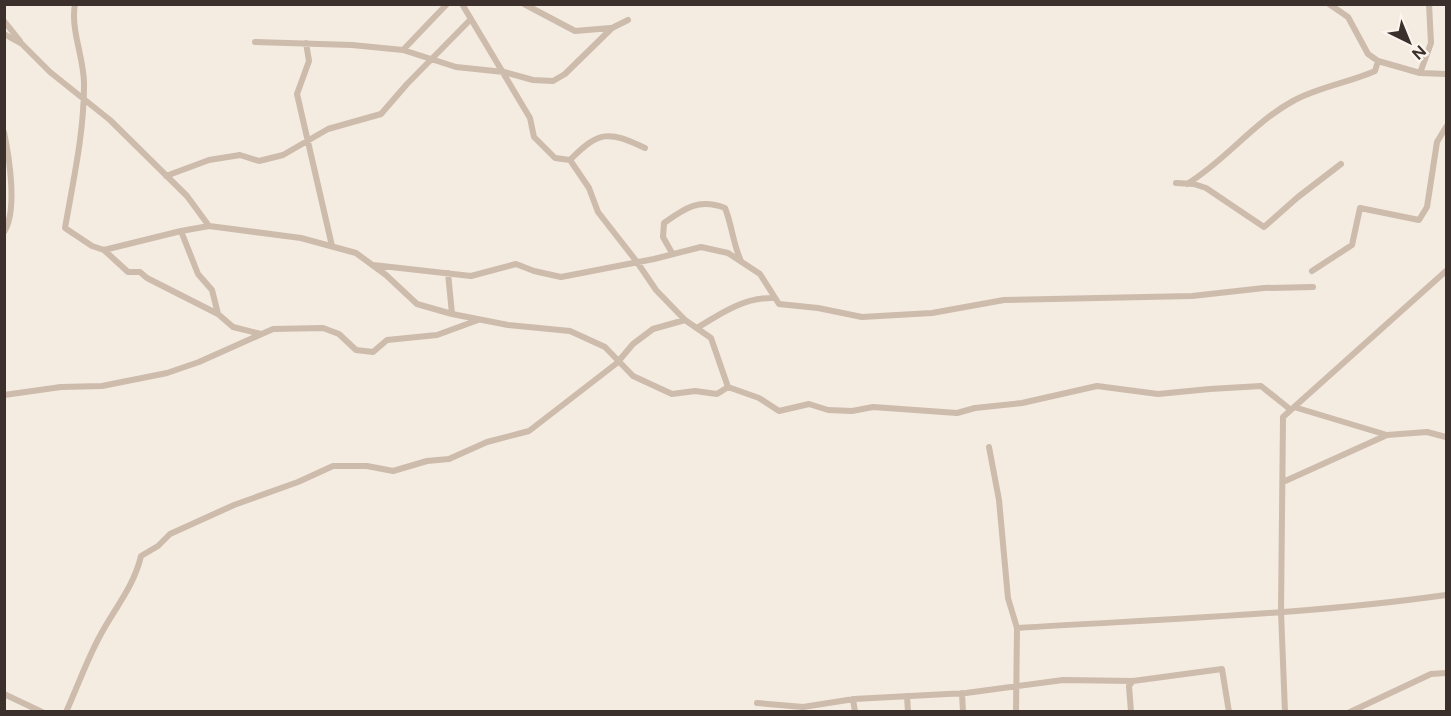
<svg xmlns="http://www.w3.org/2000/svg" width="1451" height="716" font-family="Figtree,sans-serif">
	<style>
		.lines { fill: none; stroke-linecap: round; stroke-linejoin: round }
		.minor { stroke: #cdbbac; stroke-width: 6 }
	</style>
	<rect width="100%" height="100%" fill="#f4ebe1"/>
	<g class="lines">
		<path class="minor" d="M75,4C70,30 85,60 84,86C84,133 73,182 65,228L92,246L104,250L181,231L209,226
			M462,4L530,118L534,137L555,158L570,160L589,188L598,212L637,262L656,290L685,320L711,338L728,387
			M524,4L575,31L611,28
			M1329,4L1348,17L1368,54L1378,61L1420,73L1446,74
			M4,21L20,41
			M4,34L22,44L50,72L110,120L187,196L209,226L301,238L356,253L386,275L417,304L452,314L508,325L570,331L605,347L633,376L672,394L695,391L717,394L728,387L759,398L779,411L809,404L828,410L852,411L873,407L957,413L975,408L1022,403L1097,386L1158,394L1210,389L1261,386L1291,410
			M255,42L352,45L403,50L447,4
			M306,43L309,61L297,94L332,246
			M403,50L456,67L504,72L533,80L553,81L565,74L612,28L628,20
			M1420,73L1431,43L1429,4
			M4,132C9,156 18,211 4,232
			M570,160C600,130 608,131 645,148
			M166,176L209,160L240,155L259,161L283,155L328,129L381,114L407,84L471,19
			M1176,183L1194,184L1206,188L1264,227L1298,197L1341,164
			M1187,184C1225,161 1253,123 1293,101C1318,87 1348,83 1375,71L1378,61
			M181,231L198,274L212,290L218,314
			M104,250L128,272H140L147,278L218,314L233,327L261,334
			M672,253L663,237L664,223C685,208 699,198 725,208C732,225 733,244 741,261
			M373,265L471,276L516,264L534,271L561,277L654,259L701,247L728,253L760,274L779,304L818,308L862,317L932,313L1004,300L1192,296L1264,288L1313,287
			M1312,271L1352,245L1360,208L1419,220L1427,207L1437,142L1446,127
			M448,273L452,314
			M697,328C721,313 745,297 774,298
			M4,395L61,387L102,386L167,373L199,362L273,329L323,328L339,334L356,350L373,352L387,340L437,335L478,320
			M1294,407L1387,435
			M989,447L999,500L1008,598L1017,628L1016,712
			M1283,482L1387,435L1427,432L1446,437
			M1017,628C1160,619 1304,615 1446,595
			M962,693L963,712
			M4,694L42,712
			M907,696L908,712
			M853,699L855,712
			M757,703L803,707L854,699L966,693L1063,680L1133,681L1222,669L1229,712
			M66,712C78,686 87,659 101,634C115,608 134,586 141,556L158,546L170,534L234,505L298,482L333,466H367L393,471L427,461L449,459L487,442L529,431L617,363L633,344L653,329L685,320
			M1131,712L1129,686L1133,681
			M1285,712L1281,612L1283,417L1446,271
			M1350,712L1431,674L1446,673"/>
	</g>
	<rect width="1451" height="716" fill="none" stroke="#3b302b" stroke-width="12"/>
	<g transform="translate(1409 42) rotate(137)" stroke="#fbf5ee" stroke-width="4.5" paint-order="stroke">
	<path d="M0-4.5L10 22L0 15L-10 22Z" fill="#3b302b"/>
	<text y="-9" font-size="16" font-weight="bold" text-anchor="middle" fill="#3b302b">N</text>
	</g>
</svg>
